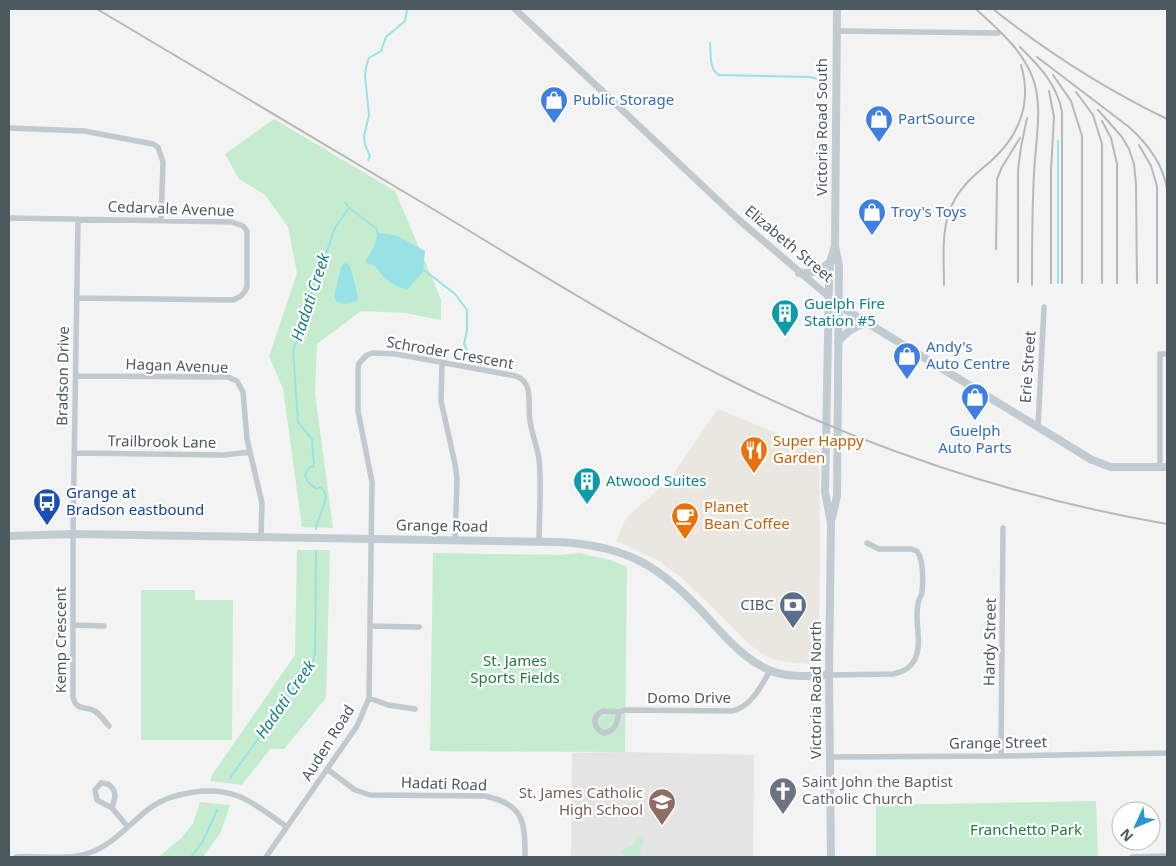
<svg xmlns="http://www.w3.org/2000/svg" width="1176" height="866" font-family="'Noto Sans',sans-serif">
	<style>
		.commercial { fill: #eae6e0 }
		.education { fill: #e5e4e4 }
		.green { fill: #c6eccf }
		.water { fill: #98e2e5 }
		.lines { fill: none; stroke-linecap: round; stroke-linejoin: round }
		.stream { stroke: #98e2e5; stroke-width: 2 }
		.minor { stroke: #c0c9cd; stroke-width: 5.5 }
		.tertiary { stroke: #c0c9cd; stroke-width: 7 }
		.secondary { stroke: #c0ccd2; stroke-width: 8 }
		.rail { stroke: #b5b9bc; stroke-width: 2 }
		.labels { text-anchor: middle; stroke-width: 4.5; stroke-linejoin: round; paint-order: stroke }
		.shop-label { font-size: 15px; fill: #366cbe; stroke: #fff; text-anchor: start }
		.street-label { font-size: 15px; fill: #4c595e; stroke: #fff }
		.culture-label { font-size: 15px; fill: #0d838f; stroke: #fff; text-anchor: start }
		.food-label { font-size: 15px; fill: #c56008; stroke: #fff; text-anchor: start }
		.transit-label { font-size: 15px; fill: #164399; stroke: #fff; text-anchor: start }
		.service-label { font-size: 15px; fill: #4e5e75; stroke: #fff; text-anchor: end }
		.park-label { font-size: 15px; fill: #217b3f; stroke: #fff }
		.worship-label { font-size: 15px; fill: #5b616d; stroke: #fff; text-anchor: start }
		.education-label { font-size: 15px; fill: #785e54; stroke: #fff; text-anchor: end }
		.water-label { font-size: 16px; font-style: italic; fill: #198185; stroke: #fff }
	</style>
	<rect width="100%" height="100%" fill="#f4f3f3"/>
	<path class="commercial" d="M718,409L819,451L820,547L819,636L818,659L814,663L808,664L779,661L766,656L754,648L682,578L657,560L616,541L626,518L669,480Z"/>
	<path class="education" d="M625,752L754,755L753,857H571L572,753Z"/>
	<path class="green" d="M274,119L395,191L441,299V320L405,313L361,311L317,344L315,393L333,528L302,527L283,389L269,356L297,273L288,227L265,195L239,179L225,154Z
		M297,550H330L326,698L284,749H270L242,785L210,781L212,775L295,655Z
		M433,553L562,555L579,553L610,560L627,567L625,752L430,751Z
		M141,590H195V600H233L232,740H141Z
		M1096,801L1098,857H876V805Z
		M200,802L230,805L221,832L203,857H159L181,838L193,824Z
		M640,835L645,840L641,846L640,857H624L621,851L636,843L635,840Z"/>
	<path class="water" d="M380,233L398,236L425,251L423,272L407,290C399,287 391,284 385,278C377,270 379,266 366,263L367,258L374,247L377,235Z
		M345,263L348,264L351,269L358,297L356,301L345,304L337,302L334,296L341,267Z"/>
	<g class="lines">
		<path class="stream" d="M710,43C711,53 709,70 719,75L810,77L828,82
			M368,160L370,156L365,145L364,136L369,115L365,76L366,67L369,58L381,51L386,37L405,21L407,9
			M349,208L376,228L378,234
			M424,270L455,294L467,310V330L464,344L467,350
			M1058,283V141
			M316,529C317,515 334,496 320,487L317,489C310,485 307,482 305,475L309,468L314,466L312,439L298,422L293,350L304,323L317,269L327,251L335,228L349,208L345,202
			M230,778L312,663L315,654L316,552
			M191,857L203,841L217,810"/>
		<path class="minor" d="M837,31L998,33
			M9,128L84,131L153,144L158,147L163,162L161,219
			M9,218L232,222L243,226L247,231V287C244,295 240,297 233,300L77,298
			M78,219L73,534V697C76,711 85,706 95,711C100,715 105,721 109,726
			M442,362L441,401L455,464L457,479L455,541
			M76,376L228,377L237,381L243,392L247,439L262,503L261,537
			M1038,427L1044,307
			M75,453L224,455L250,452
			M1160,467V354H1167
			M73,625L104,626
			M370,626L419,627
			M829,675L893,674C903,672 911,668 915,659C923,642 914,622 918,604C918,600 921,597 922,593C923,581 924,561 917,551L911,549H879L867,543
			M369,698L388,705L415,709
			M619,712C617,722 616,731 604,733C593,728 591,716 603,711L619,712L625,710L732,711C751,707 761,686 770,671
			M1001,756L1003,528
			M830,757L1001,756L1167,753
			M327,769L355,790L370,795L485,796C524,804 525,822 525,857
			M112,808C115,798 118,791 108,784L101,783L95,790L97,800L112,808L128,827
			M16,857C39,855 66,861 89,853C113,845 130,823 150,808C172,792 212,786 238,796C256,803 271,816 287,827
			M266,857L357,726L369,698L372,482L358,411V368L359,363L367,355L373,353L396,354L516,376C535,383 527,406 530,421C532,434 537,446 539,459C542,486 539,515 539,542
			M1132,857L1167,856"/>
		<path class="tertiary" d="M515,9L739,220L828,296"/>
		<path class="secondary" d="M799,273C813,274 820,271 830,262
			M836,302L846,310L1092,460L1111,467H1167
			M838,342C847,331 854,327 867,323
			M832,518L837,496L839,266L835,246L837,9
			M9,536L73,534L556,542C627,545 661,566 708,618C726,638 744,659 769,670C787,678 810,676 829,675
			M831,857L829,675L831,523L825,492L829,285L830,262L835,246"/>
		<path class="rail" d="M97,9C214,78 331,148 448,218C539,273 629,329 724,377C861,447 1016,498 1167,524
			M976,9C997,29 1021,48 1032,76C1044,104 1035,145 1034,174C1032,211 1032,248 1032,285
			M993,9C1047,52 1105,89 1167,119
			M1020,47C1040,67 1057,84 1062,112V283
			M1037,57L1129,127C1148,144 1163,164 1167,189
			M1053,75L1071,101L1082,136V283
			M1049,91L1054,117L1051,170V283
			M1076,92L1093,115L1102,144V283
			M1098,110L1122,137L1129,149L1134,164L1136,184L1137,283
			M1102,121L1111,138L1117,164V283
			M1139,145L1151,166L1157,186V283
			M996,249L997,179L1002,167L1020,138
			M1018,282V170L1021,147L1027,118
			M944,285C944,257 940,225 955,199C964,183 978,172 991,161C1020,135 1032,102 1021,65"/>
	</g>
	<defs>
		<g id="shop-pin" transform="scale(1.4375)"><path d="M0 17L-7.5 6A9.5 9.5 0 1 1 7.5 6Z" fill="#3f7fe0" stroke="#fff"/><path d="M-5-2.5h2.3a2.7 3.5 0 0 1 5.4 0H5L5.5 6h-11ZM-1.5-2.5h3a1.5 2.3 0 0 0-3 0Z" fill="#fff"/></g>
		<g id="building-pin" transform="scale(1.4375)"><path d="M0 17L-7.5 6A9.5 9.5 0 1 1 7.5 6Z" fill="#0f9aa8" stroke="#fff"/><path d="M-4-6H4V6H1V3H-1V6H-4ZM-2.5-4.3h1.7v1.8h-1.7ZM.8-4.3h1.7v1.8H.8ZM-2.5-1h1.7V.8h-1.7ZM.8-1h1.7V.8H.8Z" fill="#fff"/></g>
		<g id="restaurant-pin" transform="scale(1.4375)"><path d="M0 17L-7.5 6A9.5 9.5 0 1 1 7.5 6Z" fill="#e8710a" stroke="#fff"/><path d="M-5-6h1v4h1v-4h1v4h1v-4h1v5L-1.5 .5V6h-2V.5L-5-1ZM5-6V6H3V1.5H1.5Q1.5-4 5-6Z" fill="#fff"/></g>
		<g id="bus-pin" transform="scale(1.4375)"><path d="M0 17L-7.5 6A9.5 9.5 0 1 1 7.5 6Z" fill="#1a4fb4" stroke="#fff"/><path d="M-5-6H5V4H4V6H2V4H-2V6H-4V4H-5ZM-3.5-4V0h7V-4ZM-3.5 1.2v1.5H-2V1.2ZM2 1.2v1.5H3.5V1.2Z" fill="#fff"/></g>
		<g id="cafe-pin" transform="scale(1.4375)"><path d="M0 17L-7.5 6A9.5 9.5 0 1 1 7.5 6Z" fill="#e8710a" stroke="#fff"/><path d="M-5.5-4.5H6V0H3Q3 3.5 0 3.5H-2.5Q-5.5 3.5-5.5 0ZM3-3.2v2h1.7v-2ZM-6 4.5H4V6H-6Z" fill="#fff"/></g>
		<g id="bank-pin" transform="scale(1.4375)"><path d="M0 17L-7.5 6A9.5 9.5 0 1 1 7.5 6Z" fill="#5c6f8a" stroke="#fff"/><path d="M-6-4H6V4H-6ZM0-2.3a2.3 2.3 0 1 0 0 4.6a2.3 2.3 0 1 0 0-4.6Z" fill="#fff"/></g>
		<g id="church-pin" transform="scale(1.4375)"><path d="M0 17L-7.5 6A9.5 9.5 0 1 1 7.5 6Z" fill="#6b7280" stroke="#fff"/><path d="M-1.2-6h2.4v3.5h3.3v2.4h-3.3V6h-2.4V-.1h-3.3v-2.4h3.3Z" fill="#fff"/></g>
		<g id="school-pin" transform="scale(1.4375)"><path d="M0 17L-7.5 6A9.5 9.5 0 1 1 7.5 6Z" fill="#8d6e63" stroke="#fff"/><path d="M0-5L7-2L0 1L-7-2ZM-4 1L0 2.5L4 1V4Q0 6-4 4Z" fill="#fff"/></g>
	</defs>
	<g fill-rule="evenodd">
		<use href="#shop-pin" x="554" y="100"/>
		<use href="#shop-pin" x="879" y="119"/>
		<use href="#shop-pin" x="872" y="212"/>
		<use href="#building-pin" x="785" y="313"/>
		<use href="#shop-pin" x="907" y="356"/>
		<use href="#shop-pin" x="975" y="397"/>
		<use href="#restaurant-pin" x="754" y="450"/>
		<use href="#building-pin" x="587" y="481"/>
		<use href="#bus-pin" x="47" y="502"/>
		<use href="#cafe-pin" x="685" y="516"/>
		<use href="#bank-pin" x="793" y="605"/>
		<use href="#church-pin" x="783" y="791"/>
		<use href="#school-pin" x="662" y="802"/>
	</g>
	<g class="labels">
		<g class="shop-label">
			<text x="573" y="105">Public Storage</text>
			<text x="898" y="124">PartSource</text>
			<text x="891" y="217">Troy's Toys</text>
			<text x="926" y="352">Andy's<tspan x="926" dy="17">Auto Centre</tspan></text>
			<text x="975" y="436" text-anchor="middle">Guelph<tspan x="975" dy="17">Auto Parts</tspan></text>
		</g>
		<g class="street-label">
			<text transform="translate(822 127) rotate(-90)" y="5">Victoria Road South</text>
			<text transform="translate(171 209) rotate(2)" y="5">Cedarvale Avenue</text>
			<text transform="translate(789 244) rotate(40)" y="5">Elizabeth Street</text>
			<text transform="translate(450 353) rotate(10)" y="5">Schroder Crescent</text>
			<text transform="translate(177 366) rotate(2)" y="5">Hagan Avenue</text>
			<text transform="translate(1028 367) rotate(-86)" y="5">Erie Street</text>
			<text transform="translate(63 376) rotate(-89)" y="5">Bradson Drive</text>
			<text transform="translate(162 442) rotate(1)" y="5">Trailbrook Lane</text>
			<text transform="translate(442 526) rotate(1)" y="5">Grange Road</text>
			<text transform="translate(61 640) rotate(-90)" y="5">Kemp Crescent</text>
			<text transform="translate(990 642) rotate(-89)" y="5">Hardy Street</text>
			<text transform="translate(816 690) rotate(-90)" y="5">Victoria Road North</text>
			<text x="689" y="703">Domo Drive</text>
			<text transform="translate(328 743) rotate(-58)" y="5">Auden Road</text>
			<text transform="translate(998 743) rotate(-1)" y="5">Grange Street</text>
			<text transform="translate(444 784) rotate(2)" y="5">Hadati Road</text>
		</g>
		<g class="culture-label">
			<text x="804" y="309">Guelph Fire<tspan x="804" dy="17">Station #5</tspan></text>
			<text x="606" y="486">Atwood Suites</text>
		</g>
		<g class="food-label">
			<text x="773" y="446">Super Happy<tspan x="773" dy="17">Garden</tspan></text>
			<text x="704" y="512">Planet<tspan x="704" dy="17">Bean Coffee</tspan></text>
		</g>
		<g class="transit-label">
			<text x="66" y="498">Grange at<tspan x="66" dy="17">Bradson eastbound</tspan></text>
		</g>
		<g class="service-label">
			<text x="774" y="610">CIBC</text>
		</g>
		<g class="park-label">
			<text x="515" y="666">St. James<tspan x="515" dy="17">Sports Fields</tspan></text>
			<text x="1026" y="835">Franchetto Park</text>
		</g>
		<g class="worship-label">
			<text x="802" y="787">Saint John the Baptist<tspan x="802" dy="17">Catholic Church</tspan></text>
		</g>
		<g class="education-label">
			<text x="643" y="798">St. James Catholic<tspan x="643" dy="17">High School</tspan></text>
		</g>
		<g class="water-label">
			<text transform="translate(310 297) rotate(-72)" y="6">Hadati Creek</text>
			<text transform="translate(285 699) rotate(-55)" y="6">Hadati Creek</text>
		</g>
	</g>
	<rect width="1176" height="866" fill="none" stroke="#4c595e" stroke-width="20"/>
	<g transform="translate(1136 826) rotate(226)"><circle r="24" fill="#ffffff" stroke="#b7bdbf"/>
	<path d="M0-4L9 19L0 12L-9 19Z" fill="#2c93d4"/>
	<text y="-8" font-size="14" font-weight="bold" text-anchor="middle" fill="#4c595e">N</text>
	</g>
</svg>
